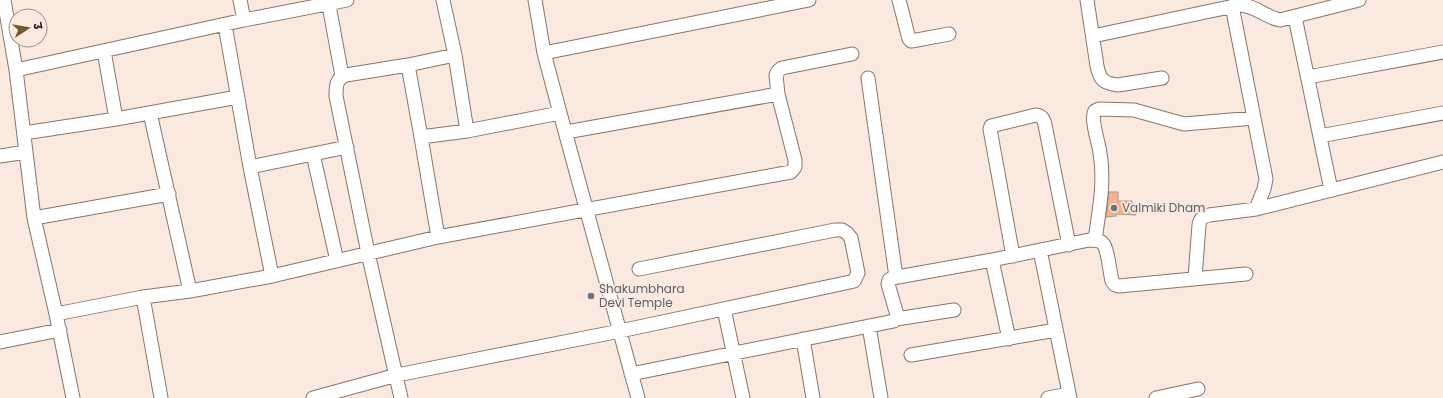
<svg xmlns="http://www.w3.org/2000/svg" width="1443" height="398" font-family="Poppins,'Noto Sans Devanagari',sans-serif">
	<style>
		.building { fill: #f4b38c; stroke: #a7978e }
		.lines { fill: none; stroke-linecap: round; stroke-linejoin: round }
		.minor-casing { stroke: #85766d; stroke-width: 15 }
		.minor { stroke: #fff; stroke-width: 13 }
		.worship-dot { fill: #6b7280; stroke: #fae9df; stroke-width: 1.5 }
		.labels { text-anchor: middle; stroke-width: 3.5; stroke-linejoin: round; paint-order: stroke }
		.worship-label { font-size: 12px; fill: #5b616d; stroke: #fae9df; text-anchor: start }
	</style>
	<rect width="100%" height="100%" fill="#fae9df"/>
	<path class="building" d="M1109,192H1118V201H1132V204H1136V215L1116,214V216L1106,217Z"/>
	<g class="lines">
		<g class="minor-casing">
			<path id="minor" d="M4,0L16,70L34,218L56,314L73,398
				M240,0L244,20
				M328,0L342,76
				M443,0L455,55L467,131
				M535,0L544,53L560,113L638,398
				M899,0L909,39L911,41L917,40L949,34
				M1087,0L1097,66C1100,80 1103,83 1118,85L1162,78
				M1232,6L1266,179L1264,189L1256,209
				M1295,17L1331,190
				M225,25L250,167L272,276
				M1093,36L1239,5C1255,5 1265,17 1280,20L1359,0
				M104,51L116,119
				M544,53L809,0
				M408,65L421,137L438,237
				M16,70L244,20L347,0
				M1308,77L1443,52
				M868,78L896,277
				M150,113L190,291
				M566,132L778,94L776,75L778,71L782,68L852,54
				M24,133L116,119L238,97
				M1320,136L1443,113
				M421,137L467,131L560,113
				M313,154L337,261
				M0,156L26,152
				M250,167L347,147
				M34,218L169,194
				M1095,240C1099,211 1105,182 1100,153C1099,143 1090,119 1095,111L1099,109L1134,110L1184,124L1254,118
				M1040,250L1070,398
				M1013,256L990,129L991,126L995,125L1036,115C1042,116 1044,119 1045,125L1069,245
				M992,260L1009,339
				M1195,278L1199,225C1200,218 1203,217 1209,215L1256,209L1443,162
				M143,297L161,398
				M724,309L743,398
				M56,314L143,297L190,291L272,276L438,237L791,172L795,167V160L778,94
				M896,319L954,310
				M869,326L881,398
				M803,339L813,398
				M0,342L60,330
				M911,355L1056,330
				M631,374L894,321L896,319L897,315L888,284L889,280L892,278L992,260L1089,240C1095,240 1101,240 1104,245C1108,251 1110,273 1112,281L1115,285L1119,286L1246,274
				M313,398L397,375L620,331L850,282L854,281L858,273L851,238L847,233L842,230H835L639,269
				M401,398L368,253L336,96C336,87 336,78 346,75L408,65L455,55
				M1048,398L1069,394
				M1156,398L1198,389"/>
		</g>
		<use href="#minor" class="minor"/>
	</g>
	<g class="worship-dot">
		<circle cx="1114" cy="208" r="4"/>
		<circle cx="591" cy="296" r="4"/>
	</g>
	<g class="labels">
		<g class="worship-label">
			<text x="1122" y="212">Valmiki Dham</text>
			<text x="599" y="293">Shakumbhara<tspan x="599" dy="14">Devi Temple</tspan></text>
		</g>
	</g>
	<g transform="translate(28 28) rotate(78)"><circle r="19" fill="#fae9df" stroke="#a0948c"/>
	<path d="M0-3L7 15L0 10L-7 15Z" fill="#73582a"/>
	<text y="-6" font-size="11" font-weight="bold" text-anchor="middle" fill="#191410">उ</text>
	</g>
</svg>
